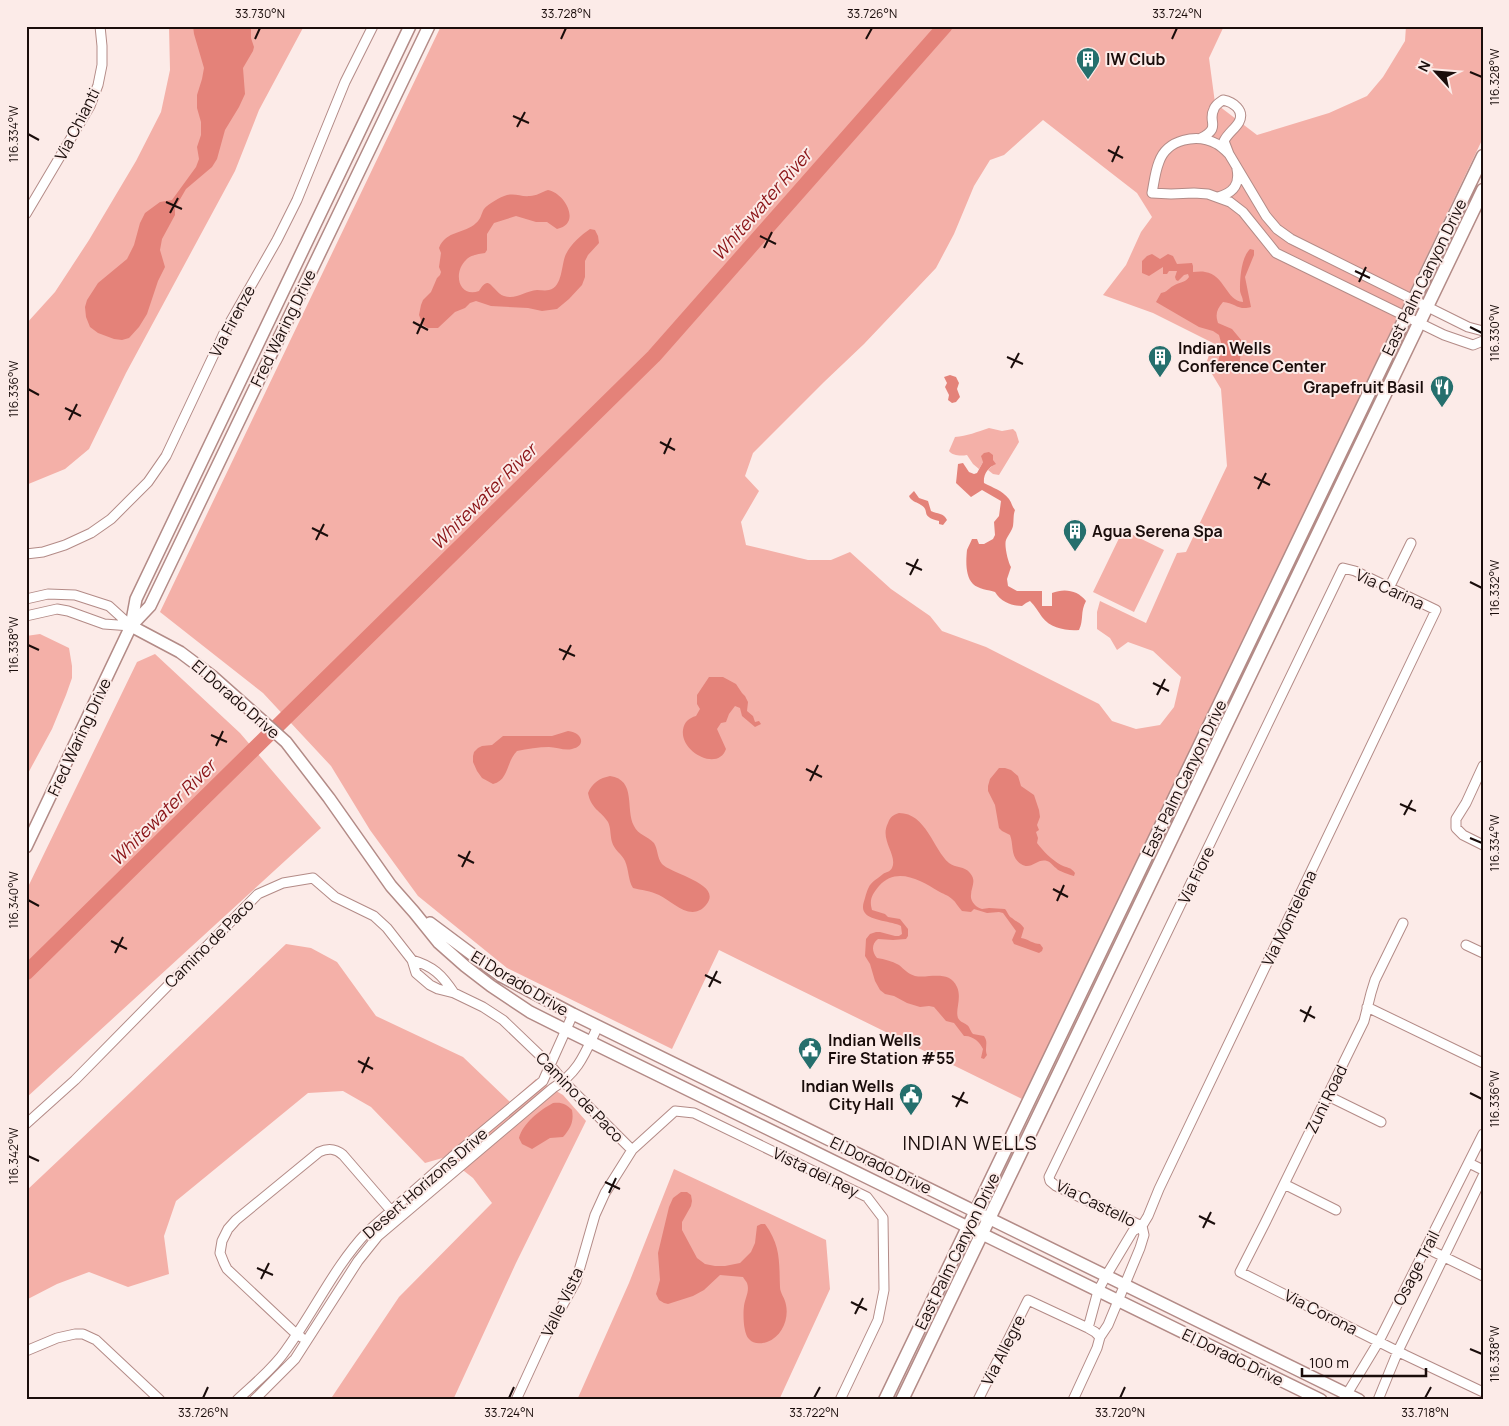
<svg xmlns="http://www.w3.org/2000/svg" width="1509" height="1426" font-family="Manrope,sans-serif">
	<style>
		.green { fill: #f4b0a8; fill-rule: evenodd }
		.water { fill: #e48279 }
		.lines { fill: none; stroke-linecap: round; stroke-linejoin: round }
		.river { stroke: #e48279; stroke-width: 15 }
		.street-casing { stroke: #b38b87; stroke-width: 11 }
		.secondary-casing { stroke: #b38b87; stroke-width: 14 }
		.primary-casing { stroke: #b38b87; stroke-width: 15 }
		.street { stroke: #fff; stroke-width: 9 }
		.secondary { stroke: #fff; stroke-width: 11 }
		.primary { stroke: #fff; stroke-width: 12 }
		.ticks { fill: none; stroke: #1a0d0b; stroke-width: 2 }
		.labels { text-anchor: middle; stroke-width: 4; stroke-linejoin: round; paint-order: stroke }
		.poi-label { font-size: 16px; font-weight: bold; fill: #1a0d0b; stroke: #fcebe8; text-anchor: start }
		.street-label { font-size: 16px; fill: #1a0d0b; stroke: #fcebe8 }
		.water-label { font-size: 18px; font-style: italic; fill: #8b1417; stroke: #fcebe8 }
		.quarter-label { font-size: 19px; letter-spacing: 1px; fill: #1a0d0b; stroke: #fcebe8 }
		.neatline { fill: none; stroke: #1a0d0b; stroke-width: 2 }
		.ticks-label { font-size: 12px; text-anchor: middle; fill: #1a0d0b }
	</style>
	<rect width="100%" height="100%" fill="#fcebe8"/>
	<path class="green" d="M169,26H304L259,110L235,171L126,373L89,449L65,469L26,485V324L55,292L89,240L136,161L161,112L170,70Z
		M441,26H1224L1209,58L1215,103L1257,135L1329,113L1367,96L1383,77L1405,41L1406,26H1483V138L1024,1100L719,950L672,1049L507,968L418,896L370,830L331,766L263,693L160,612ZM1043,120L1137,193L1152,217L1141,232L1126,265L1103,295L1153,313L1213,343L1206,364L1221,389L1227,466L1186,552L1177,553L1146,623L1100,601L1097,612V629L1110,638L1117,650L1128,642L1153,651L1181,677L1174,707L1160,725L1136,729L1112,721L1099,704L986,647L942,631L930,616L891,589L850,552L831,560H808L746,545L741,522L759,491L745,476L753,453L824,382L864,344L936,268L954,234L974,186L990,160L1004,155Z
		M989,428L1002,431L1013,429L1016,432L1019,442L999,475L993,474L988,470L992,466L983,462L979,469L973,464L967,455C961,456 953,456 949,451L955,437C967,436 977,432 989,428Z
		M1123,530L1164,550L1134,612L1093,592Z
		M40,634L69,648L72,666V678L66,695L52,729L26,777V636Z
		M155,654L240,733L321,828L26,1098V891L137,662Z
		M286,944L311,948L337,962L376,1016L463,1057L510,1102L536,1079L563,1095L586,1121L516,1263L453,1400H330L399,1297L492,1203L473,1178L446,1157L425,1163L371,1107L343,1091L308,1093L176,1201L164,1236L169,1274L128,1287L89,1272L57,1284L26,1300V1191L133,1090Z
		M674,1169L826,1240L830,1289L779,1400H577L629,1283Z"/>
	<path class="water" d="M193,26H251V38L254,47L253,51L243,68L245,94L239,107L225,130L217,159L212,167L186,189L175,208V215L162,239L160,250L165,267L158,281L147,314L139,327L129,338L122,340L114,339L98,333L90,327L86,317L85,307L87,300L98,283L127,259L134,245L140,223L145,213L160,202L172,200L196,167L199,159L197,147L201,135V122L197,108V95L202,79L204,68L194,34Z
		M548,190C565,193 582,224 557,229L547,222H536L516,216L494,223L487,234V250L485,253C479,254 470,255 466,260C453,272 458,298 479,291C481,288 483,284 487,283C491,282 497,294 504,296C516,300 525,291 537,290C541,290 545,291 549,290C563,287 561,264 566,254C571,244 581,235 590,229L595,230L598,236L599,243L588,255L585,261V277L582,285L569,299L557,309L542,311L528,308L491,306L476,301L470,303L465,308L455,312L438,328H428L423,325L419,315L421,305L423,300L431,292L437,278L440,275L441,272L439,267L441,253L439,248C446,230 465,234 476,223C481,219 481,214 484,209C488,204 500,197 507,195C516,193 521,197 530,196C536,196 542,192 548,190Z
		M1250,249L1254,250V255L1245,277L1251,307C1239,311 1235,303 1223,302C1217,309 1215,314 1218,323L1232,329L1242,341C1237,350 1246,365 1231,369C1225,371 1221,367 1218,362L1222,346L1219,335L1213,331L1199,327L1156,302L1161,293C1167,292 1168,289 1173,286C1179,282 1185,283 1189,277L1188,274L1184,275L1178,281L1176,280L1175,277L1177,271H1169L1167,274H1163V267L1149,276L1142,273V261L1147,256L1152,254L1160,259L1168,254L1173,256L1177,264L1192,263L1193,266V272C1197,272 1201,271 1205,272C1225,275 1226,301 1243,302C1243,297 1240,294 1240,290C1240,278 1241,258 1250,249Z
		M950,375L956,377L959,383L957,389L960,397L956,402L952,403L948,400L949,395L945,387L947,383L944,377Z
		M989,452L993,455V460L996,464C988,467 983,475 984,483C993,488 1002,490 1009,499C1012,503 1012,507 1015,510C1013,515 1014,520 1013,526C1012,531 1008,535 1006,540C1004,545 1008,562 1011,567L1007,579L1008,586L1017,591H1042V606H1052V593C1064,588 1078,590 1086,601C1080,612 1084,620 1079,630C1066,631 1050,628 1042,617C1038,611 1035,606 1030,601L1026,603L1022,606C1012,606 1001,602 995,592C989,590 978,589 973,584C965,576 966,560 967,550C968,547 971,542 972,539H977L979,544H984L993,539L995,535L994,522L999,516L1001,501L982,490L971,497L956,483L958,464L963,463L969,472L974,474L977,473L983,462L981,456L984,453Z
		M914,491L919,498L928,501L931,511C937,514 944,513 947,520L943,525L939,524V521C919,516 931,511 921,505C917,502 913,502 910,498L909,496Z
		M709,677H723L736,684L742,693L745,696L748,702L747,711L753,716L755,722L759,721L761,724L755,727L742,716L740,708L735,706L729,714L726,722L721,723L717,729L726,749C718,772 680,752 683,730C684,722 689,718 696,716L700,709L697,704V695Z
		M568,731C582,732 587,746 572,749C565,751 556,747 549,747C539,747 527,749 517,751C506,762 509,780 493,784L482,778L477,771L473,762V756L474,752L478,748L482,746L492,745L503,736H552Z
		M999,768H1005L1011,770L1018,776L1021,786L1034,795L1039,810L1040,817L1037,825L1039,830L1036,832L1038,838L1037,843C1043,851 1052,860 1061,865C1067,868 1071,867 1075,873L1074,876C1070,875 1058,871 1056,868C1053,866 1051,862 1047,861C1037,858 1031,871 1021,864C1010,857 1014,845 1010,835L1002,831L999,828L995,805L988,791V786L990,779Z
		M610,776C637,780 625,809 634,826C638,835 648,836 654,843C658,849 657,858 662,864C671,874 724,884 706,905C691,923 672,901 659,895C651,891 641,890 633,888C628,880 629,870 625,861C622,854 614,850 612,842C610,835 611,828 608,822C601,811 591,809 588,793C592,783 600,778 610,776Z
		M899,813C926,813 933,849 949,863C955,868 965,866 970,873C977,881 971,887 971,895C970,901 976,908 982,909C984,909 987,908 989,908C995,908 999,909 1005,909C1008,912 1008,916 1012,918C1016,922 1020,922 1024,928L1021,938C1028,939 1033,944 1040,944L1043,948L1042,951L1039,953L1014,944L1012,940L1016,931L1003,913L999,912L987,913L974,909L971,912L962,911C958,907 956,902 952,899C948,895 943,894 938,891C921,880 896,866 879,886C872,895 869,899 872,910L885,914L888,917L900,919L908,929V936L906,939L893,940L878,939C871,944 872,952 877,958C885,959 891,961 899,965C904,969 908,974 915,976C928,979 949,969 957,987C962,998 955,1010 958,1018C960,1022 963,1022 967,1025C970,1027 970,1031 973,1034L984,1036C989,1043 984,1048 987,1055L984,1059L981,1058L983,1049C980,1042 972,1035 964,1036L954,1023L946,1021L934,1007L929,1006L920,1007L907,1003L894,996L885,994L880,990L875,981L870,964L865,956L866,939L870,934L876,932H880L895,936H899L902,934L901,926C892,921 871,921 865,913C861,908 864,902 865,898C870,881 871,884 883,874C886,872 890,872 892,868C898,855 879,840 888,823C890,817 893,815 899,813Z
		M553,1103C562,1102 566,1104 572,1110C574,1121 571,1128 563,1137L550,1138L532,1149L522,1144L519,1138C523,1123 540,1110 553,1103Z
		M681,1192H687L691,1195L692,1201L691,1206L682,1222V1230L697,1258L705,1264L715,1266H725L740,1263L751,1252L755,1243L757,1226L761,1224H765C781,1246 779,1262 780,1287C780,1293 785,1298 786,1305C789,1319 782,1337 767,1342C760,1344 753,1344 749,1339C743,1333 743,1313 744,1306C745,1298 750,1291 747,1283C746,1281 744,1279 743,1277L720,1275L704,1290L693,1296L668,1304L664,1303L659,1300L656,1294L660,1280L658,1253L669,1207L673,1198Z"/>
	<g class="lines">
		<path class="river" d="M26,973L654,356L945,26"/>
		<g class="street-casing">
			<path id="street" d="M1201,138C1222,127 1207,122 1214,109C1215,105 1220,102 1223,100C1233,102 1245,110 1239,122C1235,129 1228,133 1224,141L1229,154L1266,216L1277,229L1291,239L1468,327L1483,331
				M1229,154C1225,150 1221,146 1217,144C1197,133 1167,139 1159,162C1155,172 1154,183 1152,193L1171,194L1194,193L1208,194L1230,202L1243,212L1276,253L1444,335L1473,345L1483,341
				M1218,197C1233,193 1240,185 1237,169
				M26,214L90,106L98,85L102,65V46L100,26
				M26,554L43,552L65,545L91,533L111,519L148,482L166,456L224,333L277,240L297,200L345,82L373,26
				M1389,588L1411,543
				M26,599L48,594L75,595L109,606L131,626
				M26,616L57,609L68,611L104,624L131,626
				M1483,766L1466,803L1456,819V828L1463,835L1483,845
				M1403,923L1375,980L1371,993L1364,1021L1265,1223L1240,1272L1405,1355L1483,1392
				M1466,945L1483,953
				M412,960C433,966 442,975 454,993
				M1367,1007L1483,1063
				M1328,1096L1381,1122
				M26,1124L75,1080L258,894L283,883L313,878L335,897L374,916L387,928L412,960L416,973L430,985L438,989L454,993L483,1007L503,1020L551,1066L564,1082L632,1150
				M1469,1163L1483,1170
				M1284,1184L1336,1210
				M1426,1248L1483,1276
				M1088,1328L1098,1291L1106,1276L1133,1231L1142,1226L1148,1216L1159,1189L1436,610L1355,571L1343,568L1049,1177L1050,1181L1056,1186L1142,1226
				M301,1337L293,1331L227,1269L224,1263L220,1253L222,1241L228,1229L236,1220L319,1152C328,1148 335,1148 343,1155L394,1214
				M1100,1337L1108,1325L1140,1248L1144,1235L1142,1226
				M26,1351L57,1338L75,1334H83L96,1340L160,1400
				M237,1400C254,1384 273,1369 286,1350C314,1312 334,1267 367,1232L452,1157L543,1081L573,1014
				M254,1400L295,1359L358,1261L378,1236L553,1088C579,1072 585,1053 598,1026
				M516,1400L545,1337L576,1281L595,1215L605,1193L632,1150L675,1111L694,1113L867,1197L883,1218L884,1290L878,1320L840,1400
				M978,1400L1028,1300L1088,1328L1095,1332L1100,1337L1097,1348L1073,1400
				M1345,1400L1347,1394L1379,1341L1483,1134
				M1378,1400L1398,1351L1483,1176"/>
		</g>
		<g class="secondary-casing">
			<path id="secondary" d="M132,625L150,606L429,26
				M131,626L180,652L212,676L286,742L329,798L391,886L414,912L439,943L465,966L491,986L530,1012L566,1030L1321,1400
				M26,847L131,626L136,599L410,26
				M430,923L501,976L573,1014L1359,1400"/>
		</g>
		<g class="primary-casing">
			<path id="primary" d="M885,1400L1483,156
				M902,1400L1483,190"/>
		</g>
		<use href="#street" class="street"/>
		<use href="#secondary" class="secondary"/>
		<use href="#primary" class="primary"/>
	</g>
	<path class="ticks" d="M255,39L260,28M561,39L566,28M866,39L872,28M1172,39L1177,28M1470,72L1482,77M513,116L529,123M517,127L525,112M28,134L39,140M1108,150L1123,158M1112,162L1119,146M166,202L182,209M170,213L178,198M760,236L776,244M764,248L772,232M1355,271L1370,278M1359,282L1366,267M413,322L428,330M1470,327L1482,333M417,334L424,318M1007,357L1023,364M1011,368L1019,353M28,389L39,395M65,408L81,416M69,420L77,404M660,442L675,450M664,454L671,438M1254,477L1270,485M1258,489L1266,473M312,528L328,536M316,540L324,524M906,563L922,570M910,575L918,559M1470,582L1482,588M28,645L39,650M559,649L575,656M563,660L571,645M1153,683L1169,691M1157,695L1165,679M211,735L227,742M216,746L223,731M806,769L822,777M810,781L818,765M1400,804L1416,811M1404,815L1412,800M1470,838L1482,843M458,855L474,863M462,867L470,851M1053,889L1068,897M28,900L39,906M1057,901L1064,885M111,941L127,949M115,953L123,937M705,975L721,983M709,987L717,971M1300,1010L1315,1018M1304,1022L1311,1006M358,1061L373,1069M362,1073L369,1057M1470,1093L1482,1099M952,1096L968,1103M956,1107L964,1092M28,1156L39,1161M605,1182L620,1189M609,1193L616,1178M1199,1216L1215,1224M1203,1228L1211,1212M257,1268L273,1275M261,1279L269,1263M851,1302L867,1310M855,1314L863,1298M1470,1349L1482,1354M203,1398L208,1387M509,1398L514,1387M814,1398L820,1387M1120,1398L1125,1387M1425,1398L1431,1387"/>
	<defs>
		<g id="building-pin" transform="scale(1.25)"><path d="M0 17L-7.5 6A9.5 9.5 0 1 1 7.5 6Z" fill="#256f6d" stroke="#fcebe8"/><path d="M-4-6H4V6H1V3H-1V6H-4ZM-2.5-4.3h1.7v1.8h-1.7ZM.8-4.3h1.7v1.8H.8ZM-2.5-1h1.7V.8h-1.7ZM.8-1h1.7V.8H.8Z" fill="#fff"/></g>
		<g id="restaurant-pin" transform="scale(1.25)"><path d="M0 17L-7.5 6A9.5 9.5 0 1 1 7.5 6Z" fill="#256f6d" stroke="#fcebe8"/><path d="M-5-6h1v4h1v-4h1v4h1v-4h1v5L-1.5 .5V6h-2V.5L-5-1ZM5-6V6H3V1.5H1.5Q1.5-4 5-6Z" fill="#fff"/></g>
		<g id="civic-pin" transform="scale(1.25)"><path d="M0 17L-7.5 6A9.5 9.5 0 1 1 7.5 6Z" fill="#256f6d" stroke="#fcebe8"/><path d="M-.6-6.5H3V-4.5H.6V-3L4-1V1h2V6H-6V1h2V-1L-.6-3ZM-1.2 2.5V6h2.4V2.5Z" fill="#fff"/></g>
	</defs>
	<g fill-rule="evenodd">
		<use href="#building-pin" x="1088" y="59"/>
		<use href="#building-pin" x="1160" y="357"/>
		<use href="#restaurant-pin" x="1442" y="387"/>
		<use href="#building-pin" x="1075" y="531"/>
		<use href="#civic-pin" x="810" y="1049"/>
		<use href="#civic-pin" x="911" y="1095"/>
	</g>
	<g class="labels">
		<g class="poi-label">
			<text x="1106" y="65">IW Club</text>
			<text x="1178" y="354">Indian Wells<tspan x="1178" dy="18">Conference Center</tspan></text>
			<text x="1424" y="393" text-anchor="end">Grapefruit Basil</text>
			<text x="1092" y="537">Agua Serena Spa</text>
			<text x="828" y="1046">Indian Wells<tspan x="828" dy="18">Fire Station #55</tspan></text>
			<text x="894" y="1092" text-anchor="end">Indian Wells<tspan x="894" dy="18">City Hall</tspan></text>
		</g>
		<g class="street-label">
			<text transform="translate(77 124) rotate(-63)" y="6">Via Chianti</text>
			<text transform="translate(1424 277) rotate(-64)" y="6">East Palm Canyon Drive</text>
			<text transform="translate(232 321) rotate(-62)" y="6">Via Firenze</text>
			<text transform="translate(283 328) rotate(-64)" y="6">Fred Waring Drive</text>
			<text transform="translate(1390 589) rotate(25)" y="6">Via Carina</text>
			<text transform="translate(236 699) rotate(41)" y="6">El Dorado Drive</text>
			<text transform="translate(79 737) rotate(-65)" y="6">Fred Waring Drive</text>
			<text transform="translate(1184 778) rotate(-64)" y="6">East Palm Canyon Drive</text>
			<text transform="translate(1196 875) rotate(-64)" y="6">Via Fiore</text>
			<text transform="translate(1289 918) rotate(-64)" y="6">Via Montelena</text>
			<text transform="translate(209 943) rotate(-45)" y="6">Camino de Paco</text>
			<text transform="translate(520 983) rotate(31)" y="6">El Dorado Drive</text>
			<text transform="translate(580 1097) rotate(46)" y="6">Camino de Paco</text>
			<text transform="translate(1326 1099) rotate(-64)" y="6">Zuni Road</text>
			<text transform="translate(881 1165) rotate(26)" y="6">El Dorado Drive</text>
			<text transform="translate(816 1172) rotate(26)" y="6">Vista del Rey</text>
			<text transform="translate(425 1183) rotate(-41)" y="6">Desert Horizons Drive</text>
			<text transform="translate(1096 1203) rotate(26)" y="6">Via Castello</text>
			<text transform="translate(957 1251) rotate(-64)" y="6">East Palm Canyon Drive</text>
			<text transform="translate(1416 1268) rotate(-63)" y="6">Osage Trail</text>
			<text transform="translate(562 1302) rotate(-64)" y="6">Valle Vista</text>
			<text transform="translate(1321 1312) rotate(27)" y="6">Via Corona</text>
			<text transform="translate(1003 1350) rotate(-63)" y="6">Via Allegre</text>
			<text transform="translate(1233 1357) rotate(26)" y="6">El Dorado Drive</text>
		</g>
		<g class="water-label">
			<text transform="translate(762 205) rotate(-49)" y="6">Whitewater River</text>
			<text transform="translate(484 497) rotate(-45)" y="6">Whitewater River</text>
			<text transform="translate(163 813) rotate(-45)" y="6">Whitewater River</text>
		</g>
		<g class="quarter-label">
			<text x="970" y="1150">INDIAN WELLS</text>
		</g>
	</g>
	<rect width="1509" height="1426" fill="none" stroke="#fcebe8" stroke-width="55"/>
	<g transform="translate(1436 72) rotate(296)" stroke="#fcebe8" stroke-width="4" paint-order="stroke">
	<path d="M0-4L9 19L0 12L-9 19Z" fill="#1a0d0b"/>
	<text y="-8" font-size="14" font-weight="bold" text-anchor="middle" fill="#1a0d0b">N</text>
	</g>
	<path d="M1302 1368v8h124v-8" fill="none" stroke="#1a0d0b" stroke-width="2.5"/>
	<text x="1309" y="1368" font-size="15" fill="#1a0d0b" stroke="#fcebe8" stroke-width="4" paint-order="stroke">100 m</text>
	<rect x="28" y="28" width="1454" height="1370" class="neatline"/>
	<g class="ticks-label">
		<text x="260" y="18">33.730°N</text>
		<text x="566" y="18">33.728°N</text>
		<text x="872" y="18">33.726°N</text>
		<text x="1177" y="18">33.724°N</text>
		<text transform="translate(1495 77) rotate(-90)" y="4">116.328°W</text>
		<text transform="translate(14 134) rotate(-90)" y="4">116.334°W</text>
		<text transform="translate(1495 333) rotate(-90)" y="4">116.330°W</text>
		<text transform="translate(14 389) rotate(-90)" y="4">116.336°W</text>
		<text transform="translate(1495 588) rotate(-90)" y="4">116.332°W</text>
		<text transform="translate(14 645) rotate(-90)" y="4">116.338°W</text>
		<text transform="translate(1495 843) rotate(-90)" y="4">116.334°W</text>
		<text transform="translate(14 900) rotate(-90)" y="4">116.340°W</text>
		<text transform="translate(1495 1099) rotate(-90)" y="4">116.336°W</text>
		<text transform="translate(14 1156) rotate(-90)" y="4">116.342°W</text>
		<text transform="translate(1495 1354) rotate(-90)" y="4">116.338°W</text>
		<text x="203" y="1417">33.726°N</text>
		<text x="509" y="1417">33.724°N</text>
		<text x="814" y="1417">33.722°N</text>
		<text x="1120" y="1417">33.720°N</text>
		<text x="1425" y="1417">33.718°N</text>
	</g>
</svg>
